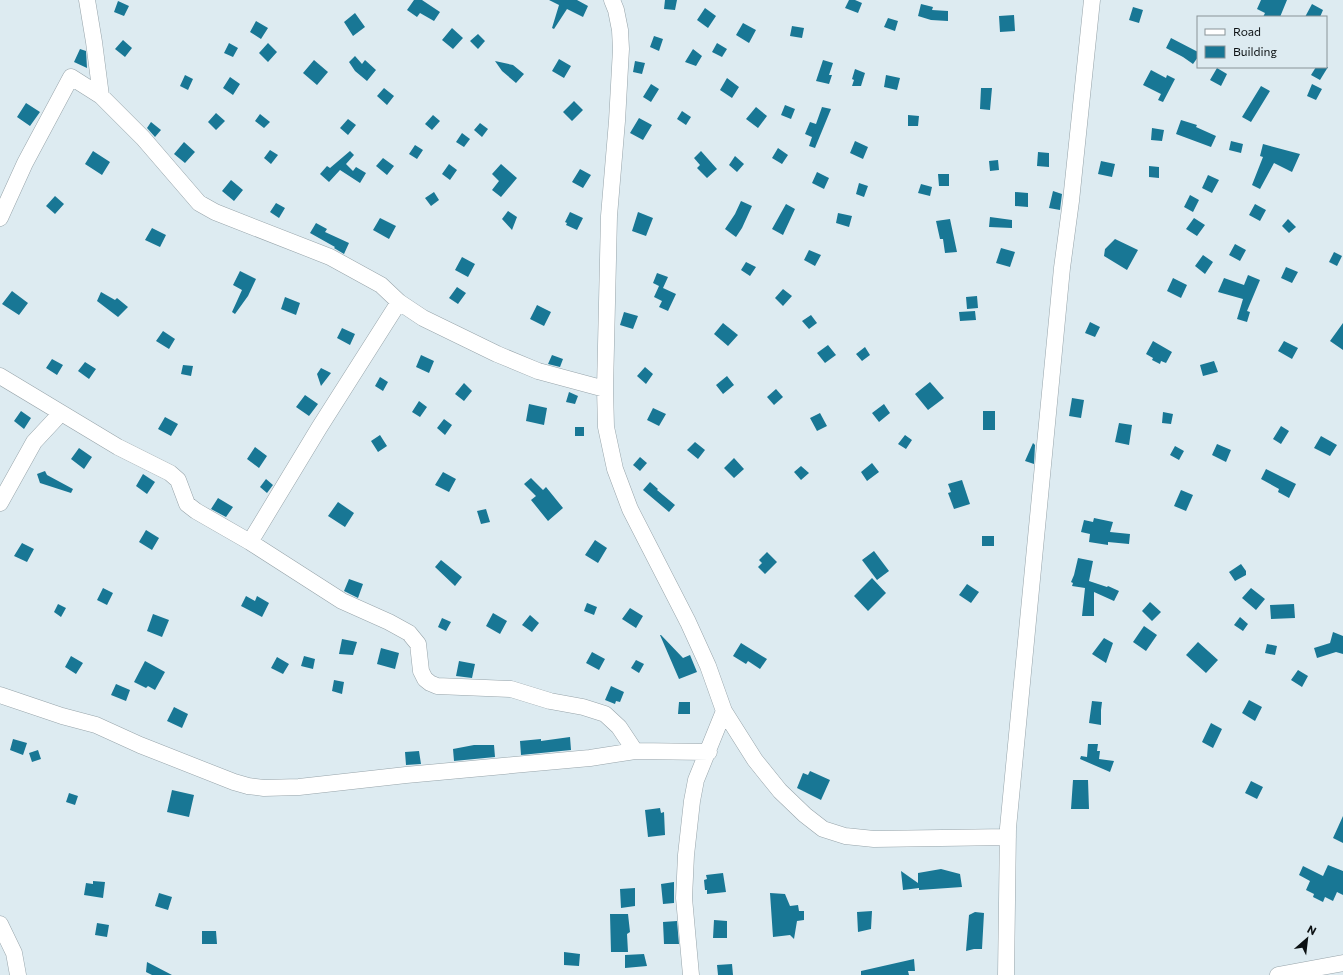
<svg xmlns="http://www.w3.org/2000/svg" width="1343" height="975" font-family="Commissioner,sans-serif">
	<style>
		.building { fill: #187795 }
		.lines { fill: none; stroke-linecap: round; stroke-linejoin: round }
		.minor-casing { stroke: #97a4aa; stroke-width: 17 }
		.minor { stroke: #fff; stroke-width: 16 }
	</style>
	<rect width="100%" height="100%" fill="#ddebf1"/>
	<path class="building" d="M414,0H422L440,12L434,21L420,13L417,17L407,10Z
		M549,0H577L588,6L583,17L567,9L554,29L552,28L559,5Z
		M665,0H677L675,10L664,9Z
		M849,0H855L862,3L858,13L845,8Z
		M1261,0H1287L1280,17H1263L1265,13L1257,9Z
		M118,1L129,6L124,16L114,12Z
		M921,4L933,7L932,10L948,11V21L931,20L918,16Z
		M1312,4L1323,10L1320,17H1305Z
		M1133,7L1143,10L1139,23L1129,20Z
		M705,8L716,16L708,28L697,20Z
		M355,13L365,27L353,36L344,22Z
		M1014,15L1015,31L1000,32L999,16Z
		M888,18L898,21L895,31L884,27Z
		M256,21L268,28L261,39L250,32Z
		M743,23L756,30L749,43L736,35Z
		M792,26L804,28L802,38L790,36Z
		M452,28L463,38L453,49L442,40Z
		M478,34L485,41L478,49L470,41Z
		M654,36L663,39L659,51L650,47Z
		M1171,38L1198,52V57L1193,64L1183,57L1166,48Z
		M123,40L132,48L125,57L115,49Z
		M229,43L238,48L233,57L224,53Z
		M268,43L277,52L268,62L259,53Z
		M717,43L727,49L722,57L712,52Z
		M80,49L86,51L87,68L74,62Z
		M693,49L702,56L696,66L685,62Z
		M355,56L362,64L365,60L376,70L367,81L355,71L349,62Z
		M559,59L571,66L564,78L552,71Z
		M314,60L328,72L317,85L303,73Z
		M823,60L833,63L829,75H832L829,84L816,81Z
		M495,61L513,65L524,74L516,83L502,71Z
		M635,61L645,63L642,74L633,72Z
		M1316,67H1328L1320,80L1311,75Z
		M1217,68L1227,74L1221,86L1210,80Z
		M855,69L865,73L861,86H852L854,80L852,79Z
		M1151,70L1166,78L1167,75L1175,79L1163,102L1158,100L1161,94L1143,85Z
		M185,75L193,79L188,90L180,86Z
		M886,75L900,78L897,90L884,87Z
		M230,77L240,84L233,95L223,88Z
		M727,78L739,87L732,98L720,90Z
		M651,84L659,89L651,102L643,97Z
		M1312,84L1322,89L1316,100L1307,96Z
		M1261,86L1270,91L1251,122L1242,117Z
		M384,88L394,96L387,105L377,96Z
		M981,88H992L990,110L980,109Z
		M574,101L583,110L572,121L563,112Z
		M26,103L40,112L30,126L17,117Z
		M785,105L795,109L791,119L781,115Z
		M756,107L767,116L758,128L746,119Z
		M822,107L831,109L815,148L809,146L812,137L805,134L810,122L816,124Z
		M682,111L691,117L686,125L677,119Z
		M216,113L225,121L216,130L208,122Z
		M260,114L270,122L264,128L255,121Z
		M433,115L440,121L432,130L425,124Z
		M908,115L919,116L918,126H908Z
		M639,118L652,125L643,140L630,133Z
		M348,119L356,125L348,135L340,128Z
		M1181,120L1197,125L1196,127L1216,136L1211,147L1176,134Z
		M151,122L161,130L155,137L147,128Z
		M480,123L488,129L482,137L474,130Z
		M1152,128L1164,130L1162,141L1151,140Z
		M462,133L470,139L464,147L456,142Z
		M855,141L868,147L863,159L850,153Z
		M1231,141L1243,144L1241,153L1229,150Z
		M184,142L195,152L185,163L174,154Z
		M1263,144L1300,154L1292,172L1274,163L1260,189L1252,185L1263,157L1260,156Z
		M415,145L423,150L417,159L409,154Z
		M778,148L788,155L782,164L772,158Z
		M270,150L278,155L271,164L264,158Z
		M93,151L110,162L102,175L85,164Z
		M350,151L354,155L346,164L353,171L356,167L366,173L360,183L340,170L329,182L320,174L327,166L330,168Z
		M701,151L717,169L707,178L697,168L700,165L694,158Z
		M1038,152L1049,153V167L1037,166Z
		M735,156L744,164L737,172L729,165Z
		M383,158L394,166L387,175L376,166Z
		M998,160L999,170L990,171L989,161Z
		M1101,161L1115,164L1112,177L1098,174Z
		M449,164L457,170L450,180L442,174Z
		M501,164L517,178L501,197L492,190L499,181L492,174Z
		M1149,166L1159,167V178L1149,177Z
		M580,169L591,175L583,188L572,182Z
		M817,172L829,178L824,189L812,183Z
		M938,174H949V186H939Z
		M1208,175L1219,180L1212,193L1202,188Z
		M231,180L243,190L234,201L222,191Z
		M859,183L868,186L864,197L856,194Z
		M921,184L932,187L930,196L918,193Z
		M1053,191L1062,194L1060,210L1049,208Z
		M434,192L439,200L431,206L425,198Z
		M1015,192L1028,193V207L1015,206Z
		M1190,195L1199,200L1193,212L1184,207Z
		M55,196L64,204L55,214L46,206Z
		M741,201L752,206L742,228L736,237L725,229L735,214Z
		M276,203L285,208L279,218L270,212Z
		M786,204L795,209L783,235L772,229Z
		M1255,204L1266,210L1260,221L1249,215Z
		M508,211L517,217L512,230L502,219Z
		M570,212L583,218L577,230L566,225L567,223L565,222Z
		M638,212L653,218L646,236L632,231Z
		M838,213L852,216L849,227L836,223Z
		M990,217L1012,220V228L989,227Z
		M380,218L396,226L389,239L373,230Z
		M1194,218L1205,225L1197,236L1186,229Z
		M950,219L957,252L945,253L943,239H940L936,221Z
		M1288,219L1296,227L1289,233L1282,226Z
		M316,223L327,229L325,232L349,243L344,254L334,248L335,247L310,233Z
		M152,228L166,235L160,247L145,240Z
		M1115,239L1138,250L1127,270L1104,256L1105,249Z
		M1235,244L1246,250L1240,261L1229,255Z
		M1001,248L1015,252L1010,267L996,263Z
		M809,250L821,255L815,266L804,260Z
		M1334,252L1342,256L1337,266L1329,262Z
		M1203,255L1213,262L1205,274L1195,266Z
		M462,257L475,264L468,277L455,270Z
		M746,262L756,267L750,276L741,270Z
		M1286,267L1298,272L1292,283L1281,278Z
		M240,271L256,279L248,296L235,314L232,312L242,290L233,285Z
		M657,273L668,277L663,288L676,294L668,311L659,307L662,301L654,297L659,286L653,283Z
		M1248,275L1260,280L1247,311L1250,312L1247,322L1237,319L1243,299L1218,292L1224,278L1244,285Z
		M1173,278L1187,285L1181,298L1167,291Z
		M457,287L466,293L458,304L449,298Z
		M783,289L792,296L783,306L775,298Z
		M12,291L28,303L19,315L2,304Z
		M101,292L115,300L117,298L128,307L118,317L97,301Z
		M977,296L978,308L967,309L966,297Z
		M285,297L300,303L296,315L281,309Z
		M537,305L551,312L544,326L530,319Z
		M975,311L976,320L960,321L959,312Z
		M624,312L638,316L633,329L620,325Z
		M811,315L817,323L809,329L802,321Z
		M1090,322L1100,327L1095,337L1085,333Z
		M723,323L738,335L728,346L714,334Z
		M1343,323V350L1330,341Z
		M342,328L355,334L350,345L337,338Z
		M163,331L175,339L169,349L156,341Z
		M1153,341L1172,352L1166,363L1161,361L1160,364L1152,360L1153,358L1146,354Z
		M1284,341L1298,348L1292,359L1278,351Z
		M828,345L836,355L825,363L817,353Z
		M865,347L870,355L862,361L856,354Z
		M421,355L434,361L429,373L416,367Z
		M552,355L563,359L560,367L548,364Z
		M52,359L63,365L57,375L46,368Z
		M1214,361L1218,372L1203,376L1200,365Z
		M85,362L96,369L89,379L78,371Z
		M183,365L193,366L191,376L181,374Z
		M645,367L653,374L646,384L637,376Z
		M321,368L331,373L321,386L317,374Z
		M727,376L734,385L723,394L716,385Z
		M380,377L388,382L383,391L375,386Z
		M930,382L944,398L928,410L915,394Z
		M464,383L472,391L464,401L455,394Z
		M776,389L783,397L774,405L767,397Z
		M569,392L578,396L575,404L566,402Z
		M305,395L318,404L309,416L296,407Z
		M1072,398L1084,400L1081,418L1069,416Z
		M419,401L427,407L420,417L412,412Z
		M529,404L547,408L544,425L526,421Z
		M884,404L890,413L879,422L872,413Z
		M653,408L666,414L659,426L647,420Z
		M21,411L31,418L24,429L14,421Z
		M983,411H995V430H983Z
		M1163,412L1173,414L1171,424L1162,423Z
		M820,413L827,426L817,431L810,418Z
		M165,417L178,424L171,436L158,429Z
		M444,419L452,425L445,435L437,428Z
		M1119,423L1132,425L1129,445L1115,442Z
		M1281,426L1289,431L1281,444L1273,439Z
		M575,427H584V436H575Z
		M380,435L387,446L378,452L371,441Z
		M905,435L912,440L906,449L898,444Z
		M1321,436L1337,445L1330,456L1314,448Z
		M695,442L705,450L698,459L687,450Z
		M1033,443L1035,445L1034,464L1025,461Z
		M1217,444L1231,450L1226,462L1212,455Z
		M1175,446L1184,451L1179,460L1170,455Z
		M255,447L267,456L259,468L247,459Z
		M79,448L92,457L84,469L71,459Z
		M640,457L647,463L640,471L633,465Z
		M734,458L744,469L734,478L724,468Z
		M872,463L879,472L867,481L861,472Z
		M801,466L809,473L801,480L794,472Z
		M1266,469L1296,484L1289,498L1278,492L1279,489L1261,479Z
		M45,471L47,475L73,489L71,493L40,483L37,474Z
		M443,472L456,479L449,492L435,485Z
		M143,474L155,482L147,494L136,486Z
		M531,478L543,490L546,487L563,508L548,521L531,500L536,496L524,484Z
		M266,479L273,485L267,493L260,487Z
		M962,480L970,504L954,509L948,493L951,492L948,484Z
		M650,482L658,489L657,490L675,505L669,512L643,490Z
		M1181,490L1193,495L1186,511L1174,506Z
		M218,498L233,507L226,517L211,509Z
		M338,502L354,513L345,527L328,516Z
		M486,509L490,522L481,524L477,511Z
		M1094,518L1113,522L1110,532L1130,534L1129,544L1108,542V545L1089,542L1090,534L1081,532L1084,520L1093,522Z
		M146,530L159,538L152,550L139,542Z
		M982,536H994V546H982Z
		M595,540L607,548L598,563L585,555Z
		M22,543L34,549L27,562L14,556Z
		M874,551L889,571L877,580L862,560Z
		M767,552L777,562L765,574L758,567L762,563L759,560Z
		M1078,558L1093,561L1089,581L1107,587L1108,586L1119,591L1114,601L1094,592V616H1082L1085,588L1072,586L1073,583L1071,582L1074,575Z
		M441,560L462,577L455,586L435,567Z
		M1241,564L1246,571V575L1235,581L1229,572Z
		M872,578L886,593L868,611L854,596Z
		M349,579L363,584L358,598L344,591Z
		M967,584L979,592L971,603L959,595Z
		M103,588L113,593L107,605L97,600Z
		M1251,588L1265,599L1256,610L1242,598Z
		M246,596L255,601L257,596L269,603L262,617L241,606Z
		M1150,602L1161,612L1152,621L1142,611Z
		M587,603L597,607L594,615L584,611Z
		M58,604L66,608L61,617L54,612Z
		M1294,604L1295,618L1271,619L1270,605Z
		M630,608L643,616L636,628L622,619Z
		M493,613L507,621L500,634L486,626Z
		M153,614L169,620L162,637L147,631Z
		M530,615L539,623L532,632L522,625Z
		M1240,617L1248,624L1243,631L1234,625Z
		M442,618L451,622L446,631L438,627Z
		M1144,626L1157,635L1146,651L1133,642Z
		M1333,632L1343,636V654L1336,652L1317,658L1314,648L1330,643Z
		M660,635H661L683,658L690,655L697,672L679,679Z
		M1104,638L1113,643L1106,663L1092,654Z
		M342,639L357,642L353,655L339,654Z
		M1198,642L1218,660L1206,673L1186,655Z
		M741,643L767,659L760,669L748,661L746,664L733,656Z
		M1267,644L1277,646L1275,655L1265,653Z
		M381,648L399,653L395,669L377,664Z
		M592,652L605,659L599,670L586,663Z
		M71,656L83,663L76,674L65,667Z
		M304,656L315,659L313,669L301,666Z
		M277,657L289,664L283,674L271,668Z
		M636,660L644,664L639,673L631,668Z
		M145,661L165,672L155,690L148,686L146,688L134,682Z
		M459,661L475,664L472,678L456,676Z
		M1298,670L1308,676L1302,687L1291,680Z
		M334,680L344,682L342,694L332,691Z
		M116,684L130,690L126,701L111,695Z
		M611,686L624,692L620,702L616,701L615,704L605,700Z
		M1249,700L1262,707L1255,721L1242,713Z
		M1092,701L1102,702L1101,710V725L1089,723Z
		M679,702H690V714H678Z
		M174,707L188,714L182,728L167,721Z
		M1211,723L1222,729L1213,748L1202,742Z
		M570,737L571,750L521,755L520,741L541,739V741Z
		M13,739L27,743L23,755L10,750Z
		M1088,744H1098L1097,751H1100L1099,759L1114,761L1110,772L1080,759L1081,756L1087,757Z
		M474,745H494L495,757L454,761L453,749Z
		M38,750L41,759L32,762L29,753Z
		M419,751L421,764L406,765L405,752Z
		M810,771L830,780L821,800L797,788L803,773L808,775Z
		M1073,780H1088L1089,809H1071Z
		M1251,781L1263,787L1257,799L1245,793Z
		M172,790L194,795L189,817L167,812Z
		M69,793L78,796L75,805L66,802Z
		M660,808L661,813L664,812L665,835L648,837L645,810Z
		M1343,816V843L1333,838Z
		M1328,865L1343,871V895L1337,892L1333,901L1325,897L1323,902L1313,897L1314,894L1306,890L1310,881L1299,875L1303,866L1323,876Z
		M941,869L960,874L962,887L919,890V888L903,890L901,871L918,883V873Z
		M723,873L726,892L707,894V890H705L704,880L707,879L706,875Z
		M93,881L105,882L103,898L84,895L86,883L93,884Z
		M674,882V903L663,904L661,884Z
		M635,888V906L621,908L620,889Z
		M159,893L172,897L168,910L155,906Z
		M770,893L785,894L790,906L798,905L799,911H804V920L797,921L794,939L790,935L773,937Z
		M872,911L871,929L858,932L857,912Z
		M975,912L984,913L982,949H974L966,951L969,915Z
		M610,914H628L630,932L627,934L628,952H611Z
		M714,920L727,921V938H713Z
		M677,921L679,944H664L663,922Z
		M97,923L109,925L107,937L95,935Z
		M202,931H216L217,944H202Z
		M564,952L580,954L579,966L564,965Z
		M644,954L647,966L625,968V955Z
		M914,959L915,971H908L909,975H861V971Z
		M147,962L172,975H152L146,972Z
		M732,964L733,975H718L717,965Z"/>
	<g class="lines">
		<g class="minor-casing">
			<path id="minor" d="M87,0L94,42L101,96
				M612,0L616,10L620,30L621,49L617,121L609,216L605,389L606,427L615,469L630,509L688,622L708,666L724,711L755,760L780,791L805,815L823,829L845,836L874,839L1008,837
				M0,218L25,163L71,77L101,96L143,138L199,203L215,212L330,257L381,285L399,302L423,318L497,354L538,371L605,389
				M0,376L118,447L170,473L178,480L187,504L196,511L250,542L342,601L389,622L409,633L418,644L421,671L425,679L430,683L437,686L511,689L550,701L583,707L605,714L619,727L635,751
				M0,503L34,442L61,413
				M250,542L319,428L399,302
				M0,695L62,716L96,725L140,745L234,782L248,786L264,788L299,787L406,775L590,758L635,751L709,752
				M0,924L14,953L18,975
				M691,975L684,898L686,855L692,801L696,780L724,711
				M1006,975L1008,828L1062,268L1071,201L1092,0
				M1278,975L1343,963"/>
		</g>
		<use href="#minor" class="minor"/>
	</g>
	<rect x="1197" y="16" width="130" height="52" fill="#ddebf1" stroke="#899498"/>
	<rect x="1205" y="29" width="20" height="6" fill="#ffffff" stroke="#899498"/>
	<text x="1233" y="36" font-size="12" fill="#0c1113">Road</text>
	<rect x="1205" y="46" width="20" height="12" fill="#187795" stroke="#899498"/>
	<text x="1233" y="56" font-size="12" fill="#0c1113">Building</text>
	<g transform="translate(1307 939) rotate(28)" stroke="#ddebf1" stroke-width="3" paint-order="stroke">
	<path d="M0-3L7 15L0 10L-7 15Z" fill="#0c1113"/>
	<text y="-6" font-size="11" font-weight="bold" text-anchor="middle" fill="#0c1113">N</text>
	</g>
</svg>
